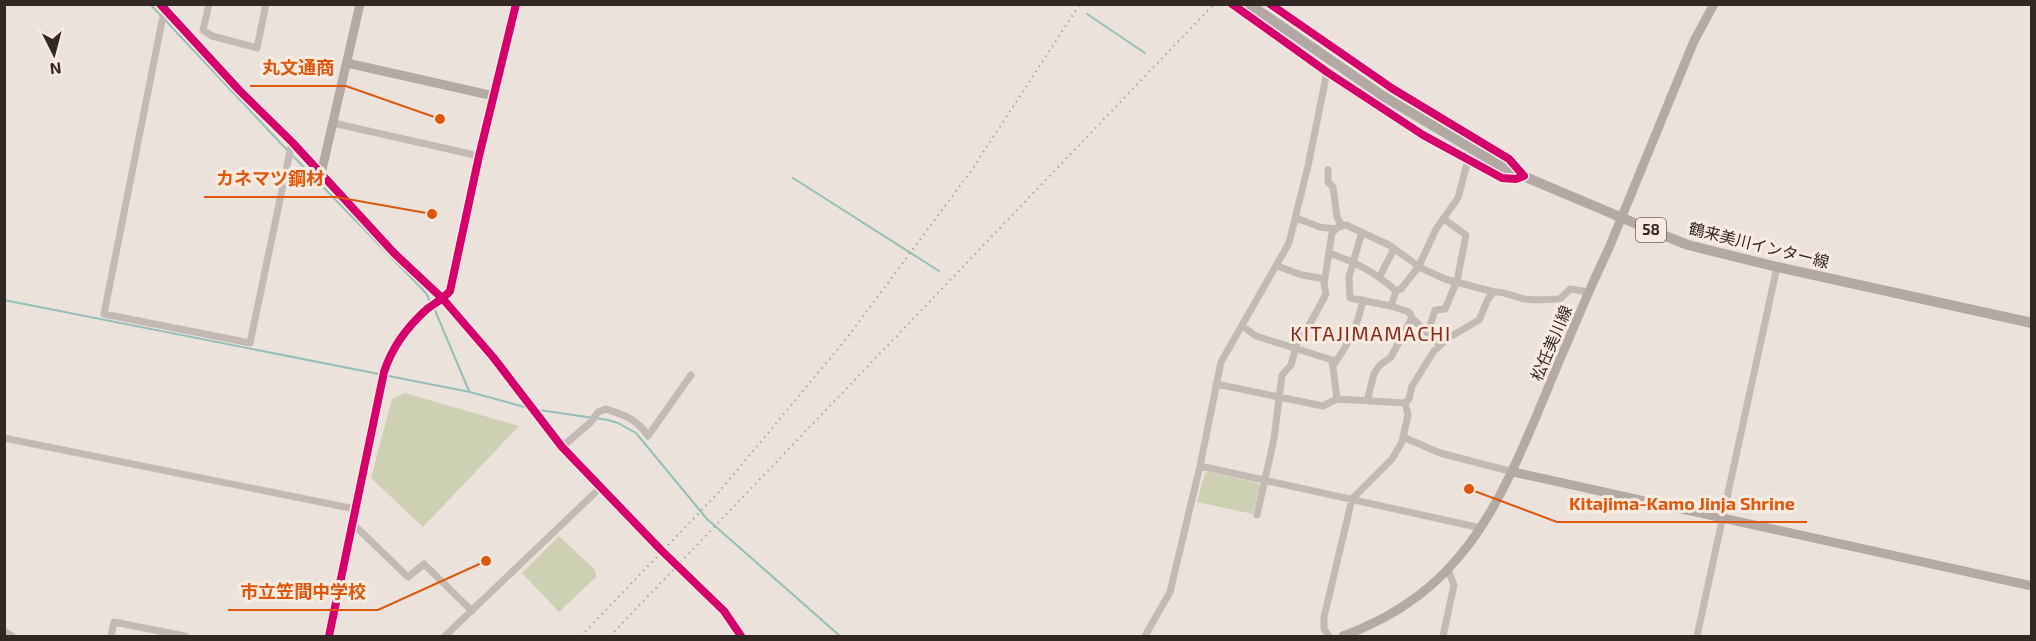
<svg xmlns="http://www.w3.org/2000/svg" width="2036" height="641" font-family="'Exo 2','Noto Sans JP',sans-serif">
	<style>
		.green { fill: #ced0b4 }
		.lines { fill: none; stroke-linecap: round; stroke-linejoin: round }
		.stream { stroke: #96bfba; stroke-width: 2 }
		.street { stroke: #c3bab5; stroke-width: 7 }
		.secondary { stroke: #b4aaa5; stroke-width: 9 }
		.primary { stroke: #b2a9a4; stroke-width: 10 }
		.rail { stroke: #aba39f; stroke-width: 2; stroke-dasharray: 1.5 4.5; stroke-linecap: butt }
		.cycleway-casing { stroke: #faebe1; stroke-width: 11 }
		.cycleway { stroke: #d6006c; stroke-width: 8 }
		.labels { text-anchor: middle; stroke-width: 6; stroke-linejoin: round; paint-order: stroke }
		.shield { fill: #faebe1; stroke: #6f625d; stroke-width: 1.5 }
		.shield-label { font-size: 15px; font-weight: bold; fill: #332724 }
		.street-label { font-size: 16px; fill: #332724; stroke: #faebe1 }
		.quarter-label { font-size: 20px; letter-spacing: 1.5px; fill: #872718; stroke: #faebe1 }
		.leader { fill: none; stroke: #df560d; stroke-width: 2 }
		.callout-dot { fill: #df560d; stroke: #faebe1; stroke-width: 2 }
		.callout-label { font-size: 18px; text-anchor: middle; font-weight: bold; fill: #df560d; stroke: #faebe1; stroke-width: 6; stroke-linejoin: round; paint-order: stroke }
	</style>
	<rect width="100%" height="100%" fill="#ebe2db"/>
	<path class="green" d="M405,393L519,426L423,527L371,478L392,399Z
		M1209,472L1257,483L1260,485L1253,514L1197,502L1205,473Z
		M559,536L595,570L596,577L559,612L522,573Z"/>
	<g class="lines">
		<path class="stream" d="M150,4L288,151
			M1087,14L1145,53
			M292,155L426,293L431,303
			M793,178L939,271
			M4,300L470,392L528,408
			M434,308L469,391
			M539,410L608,420L618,423L636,433L707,519L840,636"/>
		<path class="street" d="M209,4L203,30L212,36L257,48L266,4
			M1232,4L1327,72L1423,135L1502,178L1516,179L1524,176L1509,159L1393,89L1270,4
			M166,10L162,21L104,314L250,343L292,142
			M333,123L479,156
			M1328,170V182L1333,187L1337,217L1342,226
			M1296,218L1320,227L1336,229
			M1362,232L1349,277L1350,298L1391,306L1409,312L1412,318L1440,345
			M1329,253C1355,262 1375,272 1396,291L1391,306
			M1277,266L1302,275L1325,279
			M1380,276L1394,249
			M1396,291L1401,289L1419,266L1436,229L1458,198L1468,160
			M1242,326L1256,336L1332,360L1337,399
			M1428,333L1435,310L1445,309L1457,281L1466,235L1444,219
			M1333,365C1348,346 1358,324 1363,300
			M1216,384L1323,406L1337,399L1405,403
			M1367,401L1374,374L1379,366L1391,357L1412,318
			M1403,437L1440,453L1513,472
			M4,438L355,509
			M562,447L591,422L598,412L606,409C624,415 637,419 648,436L691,375
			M1200,466L1481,528
			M1257,515L1274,439L1282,375L1291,365L1298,339L1311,322L1326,294L1324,284L1332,233L1338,227L1346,225L1389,245L1421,268L1445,279L1494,292
			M352,523L408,577L424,564L472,611
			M4,631L12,636
			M111,636L114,622L185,636
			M329,636L384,372C394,341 416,316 443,299
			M445,636L601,487
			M1145,636L1170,592L1200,466L1221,362L1289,243L1308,166L1327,72
			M1329,636L1324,629V617L1352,499L1392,459L1402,442L1408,415L1405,403L1409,399L1412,386L1434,351L1448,338L1479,320L1488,299L1494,292C1506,291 1513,297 1524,299C1535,301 1548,299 1560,299L1570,289L1589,292
			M1443,636L1454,585L1448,570
			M1697,636L1777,267"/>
		<path class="secondary" d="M160,4L240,91L292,142L394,253L443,299L493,357L562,447L661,550L724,611L741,636
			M347,63L494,96
			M321,174L360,4
			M443,299L450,291L454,278L479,156L516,4
			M1513,472L2032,586
			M1343,636C1461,593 1498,508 1543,400C1560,359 1577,319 1595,278L1609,248L1694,41L1714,4"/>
		<path class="primary" d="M1249,4L1383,96L1504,168L1658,233L1688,245L1777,267L2032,323"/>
		<path class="rail" d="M581,636L719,492L847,338L971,171L1080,4
			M610,636L1214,4"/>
		<g class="cycleway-casing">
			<path id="cycleway" d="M160,4L240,91L292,142L394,253L443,299L493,357L562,447L661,550L724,611L741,636
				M1232,4L1327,72L1423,135L1502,178L1516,179L1524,176L1509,159L1393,89L1270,4
				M329,636L384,372C392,347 408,326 427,309C435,303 443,299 450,291L479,156L516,4"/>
		</g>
		<use href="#cycleway" class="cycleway"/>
	</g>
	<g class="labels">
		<rect class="shield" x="1636" y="218" width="30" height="24" rx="4.5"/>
		<g class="shield-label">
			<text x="1651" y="235">58</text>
		</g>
		<g class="street-label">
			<text transform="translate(1759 245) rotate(14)" y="6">鶴来美川インター線</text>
			<text transform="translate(1551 343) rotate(-67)" y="6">松任美川線</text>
		</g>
		<g class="quarter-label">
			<text x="1371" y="341">KITAJIMAMACHI</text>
		</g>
	</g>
	<path class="leader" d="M440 119L346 86H250M432 214L336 197H204M1469 489L1557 522H1807M486 561L378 610H228"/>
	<g class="callout-dot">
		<circle cx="440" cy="119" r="6"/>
		<circle cx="432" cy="214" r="6"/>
		<circle cx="1469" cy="489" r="6"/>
		<circle cx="486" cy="561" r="6"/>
	</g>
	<g class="callout-label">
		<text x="298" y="74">丸文通商</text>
		<text x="270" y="185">カネマツ鋼材</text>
		<text x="1682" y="510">Kitajima-Kamo Jinja Shrine</text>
		<text x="303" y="598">市立笠間中学校</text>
	</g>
	<rect width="2036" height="641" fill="none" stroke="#332724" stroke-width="12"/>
	<g transform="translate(54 54) rotate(174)" stroke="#faebe1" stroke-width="4.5" paint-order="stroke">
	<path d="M0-4.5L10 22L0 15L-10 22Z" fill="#332724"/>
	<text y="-9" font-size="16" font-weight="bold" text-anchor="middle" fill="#332724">N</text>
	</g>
</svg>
